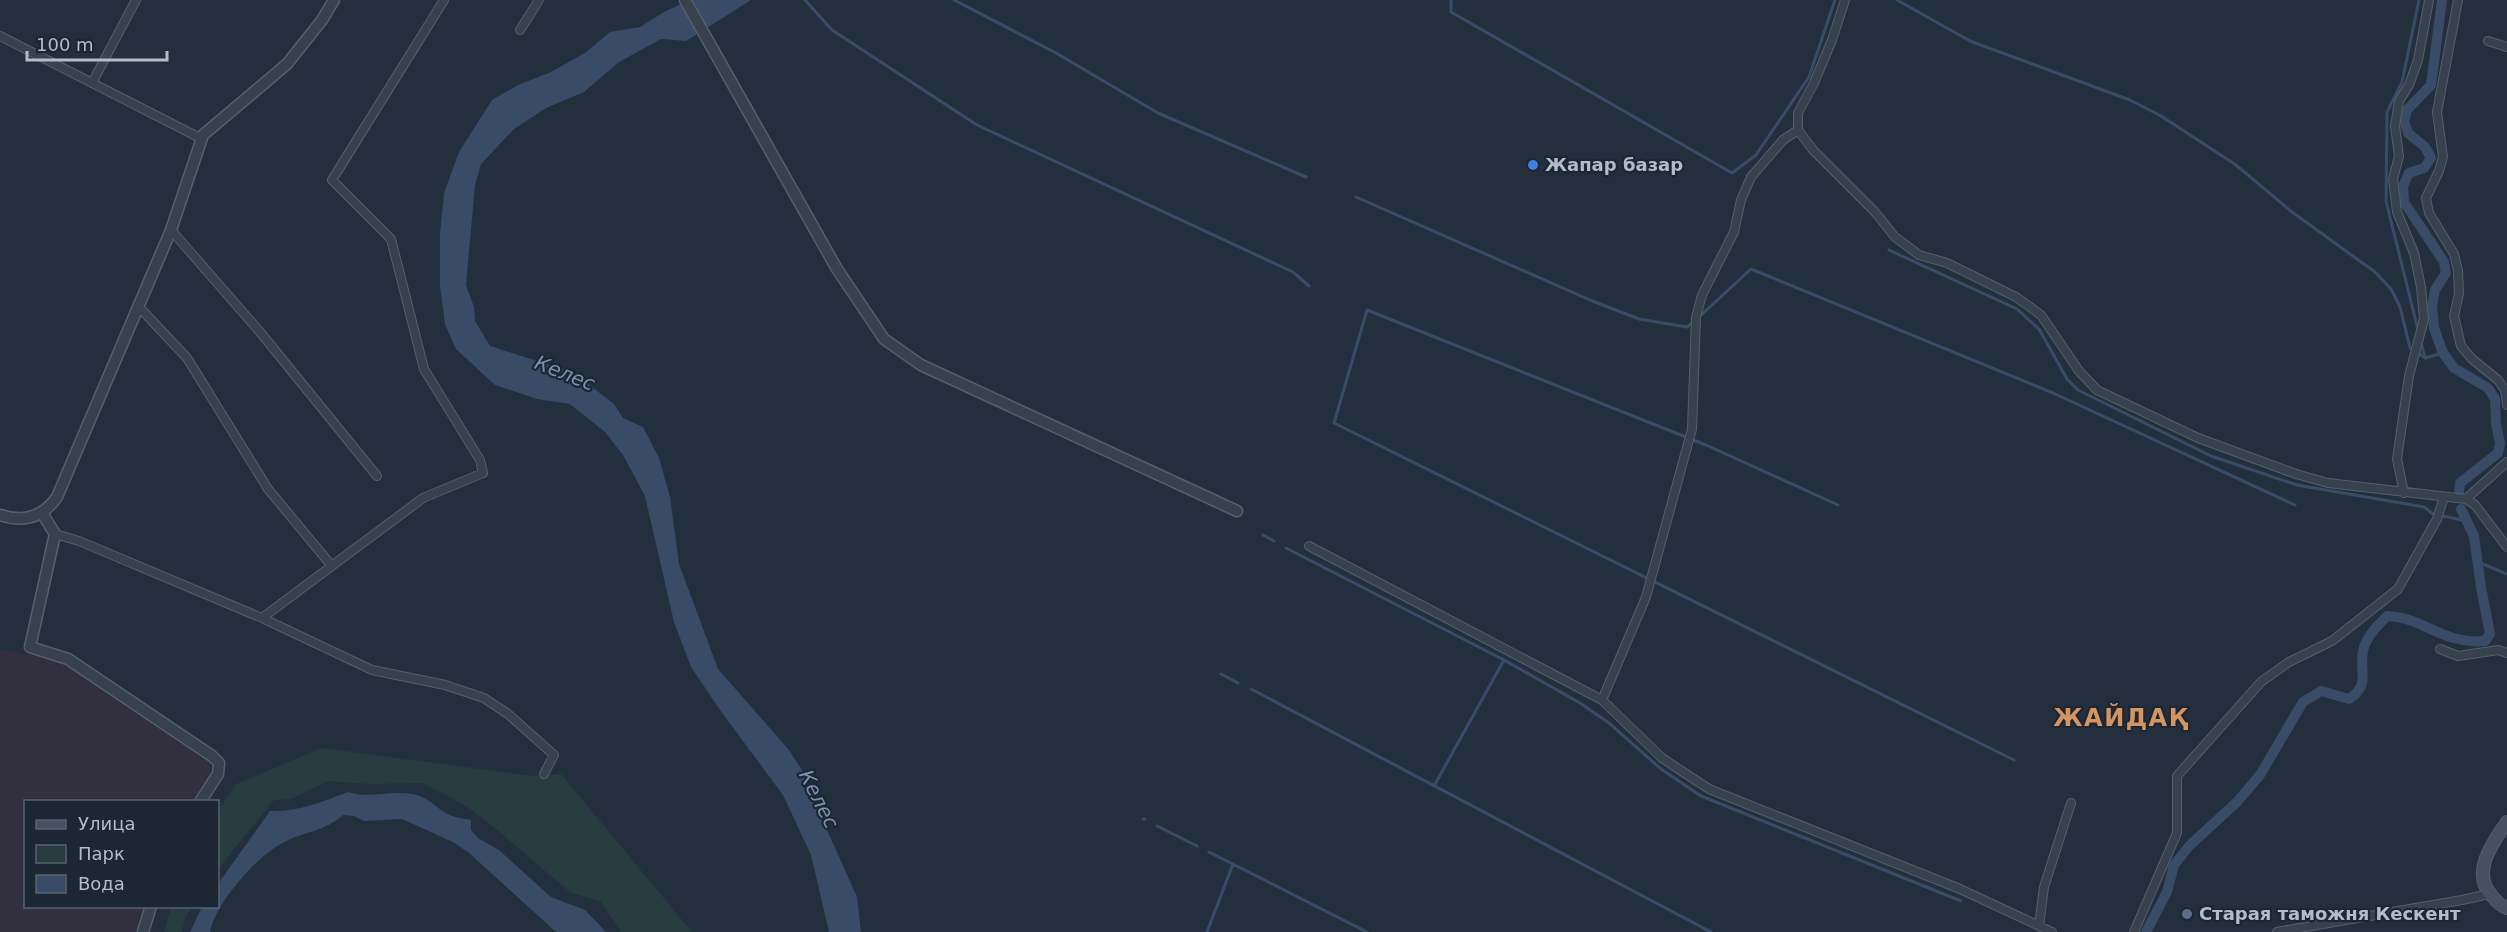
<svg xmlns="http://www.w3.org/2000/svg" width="2507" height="932" font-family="'DejaVu Sans',sans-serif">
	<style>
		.medical { fill: #32303f }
		.green { fill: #263c3f }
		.water { fill: #394c67 }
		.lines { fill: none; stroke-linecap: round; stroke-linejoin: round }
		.stream { stroke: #394c67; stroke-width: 3 }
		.canal { stroke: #394c67; stroke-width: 10 }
		.minor-casing { stroke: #565f6c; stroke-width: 10 }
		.tertiary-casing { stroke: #565f6c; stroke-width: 13 }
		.secondary-casing { stroke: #565f6c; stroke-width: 14 }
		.minor { stroke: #38414e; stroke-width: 8 }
		.tertiary { stroke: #38414e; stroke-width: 10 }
		.secondary { stroke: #465061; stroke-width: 12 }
		.shop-dot { fill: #3f7fe0; stroke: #1d2633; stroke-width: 2 }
		.service-dot { fill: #5c6f8a; stroke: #1d2633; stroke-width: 2 }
		.labels { text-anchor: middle; stroke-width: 4.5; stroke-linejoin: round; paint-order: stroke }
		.poi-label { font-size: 18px; font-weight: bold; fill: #b4bcc9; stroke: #1d2633; text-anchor: start }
		.water-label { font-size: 20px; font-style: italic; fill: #7c92b1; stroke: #1d2633 }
		.district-label { font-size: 24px; font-weight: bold; letter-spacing: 1.5px; fill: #d59563; stroke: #1d2633 }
	</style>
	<rect width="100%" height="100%" fill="#242f3e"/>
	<path class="medical" d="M0,649L64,662L208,761L212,774L194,801L26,802V906L145,907L138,932H0Z"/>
	<path class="green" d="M322,748L533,776L561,774L692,932H621L600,901L571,893L490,824L466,806L423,783L369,784L328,781L291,799L274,800L218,869V811L236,784Z
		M171,907H192L185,918L182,932H164Z"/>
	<path class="water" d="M690,0H751L686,41L661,39L619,62L584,92L546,108L514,129L481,164L475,185L466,285L474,307L475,321L490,346L574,373L614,404L623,418L643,427L659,458L670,497L679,564L718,669L789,750L809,781L814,801L857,897L861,932H829L811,855L783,795L720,710L691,667L674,622L645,496L623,455L605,432L570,404L537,399L495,385L456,349L445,324L440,286V234L444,193L459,152L492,100L518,85L549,73L585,53L610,32L640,27L664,12Z
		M348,792C370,799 390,790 412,794C428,797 432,804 444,812C452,817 462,819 471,820V830L478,838L499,850L551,897L585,910L606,932H556L468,852L453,842L402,819L364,821L354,816L343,815C323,833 302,831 281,844C256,857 215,904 210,932H190L202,907L218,906V884L270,811C298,812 322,802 348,792Z"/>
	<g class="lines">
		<path class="stream" d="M805,0L832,30L977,125L1293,272L1309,286
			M954,0L1056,53L1158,113L1306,177
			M1451,0V12L1732,173L1756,155L1809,77L1835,0
			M1897,0L1970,41L2130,100L2161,116L2236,165L2292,212L2375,272L2391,289L2400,307L2410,348L2425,358L2443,353
			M1356,197L1590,300L1639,319L1687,327L1694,321
			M1889,250L2017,309L2039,329L2067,379L2078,390L2211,456L2297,485L2424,507L2433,514L2467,521
			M1699,317L1751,269L2053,393L2295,505
			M2418,330L2386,201L2387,112L2402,82L2419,0
			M2421,342L2425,358
			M1838,505L1706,445L1367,310L1334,423L2014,760
			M1263,535L1274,541
			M1286,548L1504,660
			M2478,562L2507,574
			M1221,674L1238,683
			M1251,689L1711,932
			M1434,786L1504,660L1580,703L1609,723L1661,769L1701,796L1961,901
			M1143,819H1145
			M1157,826L1197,846
			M1209,852L1367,932
			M1207,932L1233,864"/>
		<path class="canal" d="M2442,0L2431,85L2407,110L2404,121L2408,133L2425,147L2431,158L2424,168L2409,173L2403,186L2404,202L2444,262L2446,273L2435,290L2432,307L2434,328L2443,353L2454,368L2488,388L2495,399L2496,424L2500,443L2498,453L2460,483L2459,492
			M2146,932L2167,892L2174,865L2189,846L2237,802L2260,775L2303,702L2321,691L2349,699C2371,685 2359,672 2363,651C2366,637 2377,626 2387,616C2423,617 2443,645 2485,641L2490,634L2481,587L2474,536L2461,509"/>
		<g class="minor-casing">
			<path id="minor" d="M1845,0L1832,40L1814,83L1798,113V130L1813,150L1875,212L1895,237L1919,255L1947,263L2016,297L2041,315L2079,371L2097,390L2198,438L2296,474L2328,483L2466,499L2475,505L2507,547
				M2458,0L2437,112L2443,157L2439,171L2426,198L2429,213L2454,254L2458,270L2459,294L2454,316L2461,346L2472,359L2498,380L2505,390L2507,405
				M520,30L539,0
				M0,36L202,139
				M2488,41L2507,47
				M92,83L136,0
				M171,230L260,332L377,476
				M139,307L187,358L268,489L331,565
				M2404,493L2397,459L2409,376L2424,319L2421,287L2414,253L2397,212L2393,179L2399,156L2395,126L2399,101L2409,85L2418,60L2429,0
				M2466,499L2507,462
				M55,534L79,541L262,618L372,670L445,685L484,698L508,714L554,755L544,774
				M1309,546L1602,700L1662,758L1709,789L1960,889L2052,932
				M262,618L423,498L483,473L480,460L424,369L391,239L332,180L444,0
				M2440,649L2458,656L2498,650L2507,653
				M1602,700L1646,597L1692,429L1696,317L1702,295L1734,232L1741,200L1751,177L1783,140L1798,130
				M2039,926L2044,887L2071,803
				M2134,932L2177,833V776L2261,682L2289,662L2332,641L2398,589L2437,519L2444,497
				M2277,932L2462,900L2489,894"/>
		</g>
		<g class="tertiary-casing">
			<path id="tertiary" d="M685,0L837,269L884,339L921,365L1237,511
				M42,513L55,534L30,647L68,659L212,756L219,763L218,774L200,802
				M0,515C24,523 43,517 57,497L171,230L203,135L287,64L322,20L334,0
				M143,932L151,906"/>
		</g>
		<g class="secondary-casing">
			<path id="secondary" d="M2507,822C2493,842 2470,873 2492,896C2496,901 2501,906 2507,908"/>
		</g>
		<use href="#minor" class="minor"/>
		<use href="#tertiary" class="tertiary"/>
		<use href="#secondary" class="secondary"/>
	</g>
	<circle class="shop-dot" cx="1533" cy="165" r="6"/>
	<circle class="service-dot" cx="2187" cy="914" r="6"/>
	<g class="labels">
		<g class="poi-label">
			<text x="1545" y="171">Жапар базар</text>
			<text x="2199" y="920">Старая таможня Кескент</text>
		</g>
		<g class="water-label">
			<text transform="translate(565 373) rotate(22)" y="7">Келес</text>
			<text transform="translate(819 799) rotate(63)" y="7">Келес</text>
		</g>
		<g class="district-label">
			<text x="2121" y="726">ЖАЙДАҚ</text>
		</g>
	</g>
	<rect x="24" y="800" width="195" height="108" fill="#1d2633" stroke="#59626f" stroke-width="1.5"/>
	<rect x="36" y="820" width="30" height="9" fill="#465061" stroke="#59626f" stroke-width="1.5"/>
	<text x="78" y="830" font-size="18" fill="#b4bcc9">Улица</text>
	<rect x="36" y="845" width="30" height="18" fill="#263c3f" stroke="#59626f" stroke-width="1.5"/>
	<text x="78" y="860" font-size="18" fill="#b4bcc9">Парк</text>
	<rect x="36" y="875" width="30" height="18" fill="#394c67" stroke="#59626f" stroke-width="1.5"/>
	<text x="78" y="890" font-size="18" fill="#b4bcc9">Вода</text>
	<path d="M27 51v9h140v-9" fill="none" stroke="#b4bcc9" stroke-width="3"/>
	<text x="36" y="51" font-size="18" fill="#b4bcc9" stroke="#1d2633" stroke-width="4.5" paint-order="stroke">100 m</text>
</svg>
